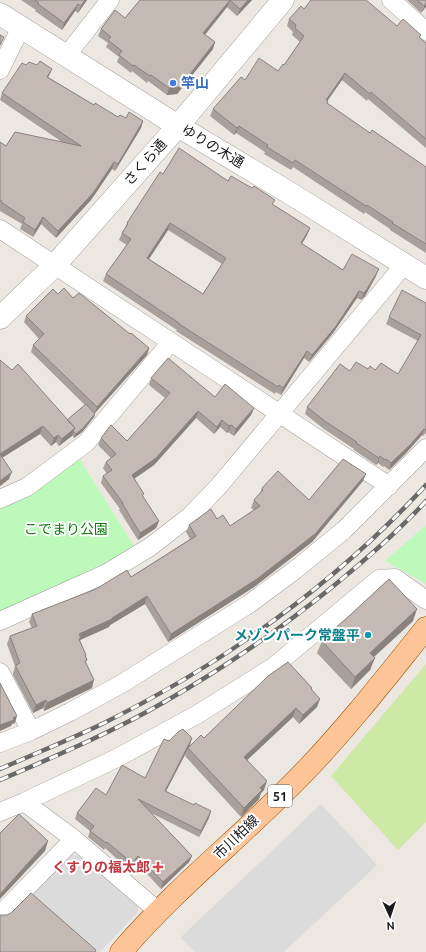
<svg xmlns="http://www.w3.org/2000/svg" width="426" height="952" font-family="Ubuntu,'Noto Sans JP',sans-serif">
	<style>
		.grass { fill: #cee8a5 }
		.park { fill: #bef9bc }
		.parking { fill: #dbdbdb }
		.lines { fill: none; stroke-linecap: round; stroke-linejoin: round }
		.minor-casing { stroke: #a2a2a2; stroke-width: 19 }
		.tertiary-casing { stroke: #a2a2a2; stroke-width: 23 }
		.primary-casing { stroke: #935100; stroke-width: 23 }
		.minor { stroke: #fff; stroke-width: 18 }
		.tertiary { stroke: #fff; stroke-width: 22 }
		.primary { stroke: #fcc497; stroke-width: 22 }
		.rail-casing { stroke: #696969; stroke-width: 4.5 }
		.rail { stroke: #fff; stroke-width: 3; stroke-dasharray: 9; stroke-linecap: butt }
		.wall { fill: #a99f9b; fill-rule: evenodd }
		.shaded-wall { fill: #8a827e }
		.building { fill: #c5b9b4; stroke: #8a827e; fill-rule: evenodd }
		.shop-dot { fill: #3f7fe0; stroke: #fff; stroke-width: 1.5 }
		.culture-dot { fill: #0f9aa8; stroke: #fff; stroke-width: 1.5 }
		.health-dot { fill: #e0444e; stroke: #fff; stroke-width: 1.5 }
		.labels { text-anchor: middle; stroke-width: 4; stroke-linejoin: round; paint-order: stroke }
		.shield { fill: #fff; stroke: #5f5f5f; stroke-width: 1 }
		.shield-label { font-size: 13px; font-weight: bold; fill: #1b1b1b }
		.shop-label { font-size: 14px; font-weight: bold; fill: #366cbe; stroke: #fff; text-anchor: start }
		.street-label { font-size: 14px; fill: #1b1b1b; stroke: #fff }
		.park-label { font-size: 14px; fill: #0f780b; stroke: #fff }
		.culture-label { font-size: 14px; font-weight: bold; fill: #0d838f; stroke: #fff; text-anchor: end }
		.health-label { font-size: 14px; font-weight: bold; fill: #be3a42; stroke: #fff; text-anchor: end }
	</style>
	<rect width="100%" height="100%" fill="#ede7e1"/>
	<path class="grass" d="M426,664V822L398,850L331,776Z"/>
	<path class="park" d="M79,458L134,546C93,574 46,592 0,612V509L26,496Z
		M426,525V584L385,561Z"/>
	<path class="parking" d="M321,804L377,865L284,952H195L180,938Z
		M69,855L82,856L139,903L138,912L100,952H91L29,898Z"/>
	<g class="lines">
		<g class="minor-casing">
			<path id="minor" d="M391,0L426,31
				M67,55L110,0
				M0,70L21,27
				M0,229L389,486
				M0,499L27,487L86,443L171,342
				M0,621L107,573L150,547L190,516L218,487L404,265
				M0,672L31,731
				M0,743L31,731L70,712L123,683L249,604L295,570L344,530L426,448
				M24,802L74,839L159,912
				M0,812L24,802L117,758L198,714L273,667L379,579L395,578L426,600
				M0,915L74,839"/>
		</g>
		<g class="tertiary-casing">
			<path id="tertiary" d="M0,14L178,126L288,192L426,278
				M0,318L55,265L178,126L283,0"/>
		</g>
		<g class="primary-casing">
			<path id="primary" d="M121,952C178,885 249,831 309,767C351,723 388,675 426,628"/>
		</g>
		<use href="#minor" class="minor"/>
		<use href="#tertiary" class="tertiary"/>
		<use href="#primary" class="primary"/>
		<g class="rail-casing">
			<path id="rail" d="M0,769C34,754 69,740 102,724C223,664 335,584 426,485
				M0,780C56,756 113,732 166,701C224,668 279,630 331,588C364,561 397,533 426,501"/>
		</g>
		<use href="#rail" class="rail"/>
	</g>
	<path class="wall" d="M21,0H87L78,13L75,11L62,30L35,11L36,10Z
		M140,0H252L237,16L227,7L205,34L213,49L177,94L167,95L148,81L147,83L132,71L131,73L117,62L119,57L106,47L108,43L98,36L101,29L125,18Z
		M407,0H426L421,13Z
		M304,9L397,26L421,35L420,38L426,43V148L368,99L367,101L342,80L327,101H328L327,104L370,133L426,167V253L390,230V229L365,212L364,214L293,167L291,170L264,154L265,152L236,133L234,135L210,116L213,109L245,80L278,71L284,65L300,42L292,35L293,32L287,26L289,19Z
		M26,65H37L52,69L48,77L94,105L118,117L143,121L141,128L115,171L112,169L91,200L56,238L41,224L33,237L20,229L22,224L0,211V142L6,146L62,142L0,100L2,93Z
		M163,174L228,181L273,205L310,228L307,235L302,244L343,270L376,276L365,296L361,300L357,298L333,333L309,362L304,358L281,395L276,392L275,394L176,331L177,330L103,281L106,274L127,245L119,240L122,233L125,228L127,223ZM168,230L222,264L203,294L149,259Z
		M58,294L73,298L130,334L149,348L147,355L95,413L94,417L82,432L74,438L72,435L59,446L56,442L51,446L40,434L2,458L9,479L0,486V360L67,420L85,405L31,352L33,345L39,339L24,322L26,316Z
		M426,303V433L423,436L422,435L407,452L389,470L384,466L383,467L378,463L376,465L354,450V449L324,429L305,414L307,407L350,371L375,370L398,374L418,341L386,324L389,317Z
		M151,378L215,397L254,408L251,415L234,436L228,432L227,433L220,427L214,434L196,418L154,465L134,479L143,497L159,521L156,528L138,540L119,510L120,509L101,483L103,476L107,474L103,468L106,462L111,458L98,445L101,438L127,441L165,398L149,385Z
		M363,481L312,542L254,587L168,642L145,604L110,625L109,627L80,640L87,660L86,662L92,688L44,711L43,708L33,713L13,675V673L15,666L7,644L10,636L32,628L29,622L32,614L131,577L190,539L186,532L189,525L217,519L230,526L254,510L251,508L254,500L260,493L262,488L309,500Z
		M413,621L374,657L370,670L351,689L317,653L322,641Z
		M312,689L317,707L299,724L293,717L247,760L264,790L261,793L259,799L241,817L185,756L188,748L204,738Z
		M169,741L190,745L166,791L209,818L199,837L151,813L192,856L189,862L161,889L136,862L129,870L105,848L104,850L88,837L90,831L75,819L77,813L106,795L145,778Z"/>
	<path class="shaded-wall" d="M85,0H87L78,13L81,6Z
		M230,0L227,7L201,40L203,33Z
		M248,0H252L237,16L240,9Z
		M426,3V7L421,13L424,6Z
		M78,4L75,11L62,30L64,23Z
		M215,42L213,49L177,94L167,95L169,88Z
		M52,69L49,76L44,83L47,77Z
		M345,73L342,80L323,107L326,100Z
		M143,121L141,128L115,171L118,164Z
		M239,126L236,133L234,135L237,128Z
		M114,162L112,169L91,200L56,238L58,231Z
		M43,217L41,224L33,237L35,230Z
		M170,223L168,230L145,265L147,258Z
		M310,228L307,235L298,250L301,243Z
		M379,269L376,276L365,296L361,300L364,293Z
		M359,291L357,298L333,333L309,362L312,355Z
		M149,348L147,355L94,414L97,407Z
		M307,351L304,358L281,395L283,388Z
		M254,408L251,415L234,436L236,429Z
		M198,411L196,418L154,465L129,482L132,475Z
		M95,414L94,417L82,432L74,438L76,434Z
		M222,420L220,427L214,434L217,427Z
		M231,425L228,432L227,433L229,426Z
		M43,426L40,434L0,459V454Z
		M75,428L72,436L59,446L62,439Z
		M424,429L422,435L407,452L389,470L391,463Z
		M58,435L56,442L51,446L54,438Z
		M380,456L378,463L376,465L379,458Z
		M12,472L9,479L0,486V481Z
		M366,474L363,481L312,542L254,587L168,642L171,634Z
		M159,521L156,528L138,540L140,533Z
		M147,596L145,604L110,625L109,627L80,640L78,646L79,634L112,618Z
		M417,609L413,621L365,665L370,653Z
		M375,658L370,670L351,689L355,677Z
		M94,680L92,688L44,711L47,703Z
		M320,699L317,707L299,724L303,715Z
		M46,700L43,708L33,713L36,705Z
		M296,708L293,717L241,766L244,757Z
		M17,716L15,723L12,724L11,726L0,731V725L13,718Z
		M192,738L190,745L163,797L165,791Z
		M267,781L264,790L261,793L259,799L241,817L244,808L260,788Z
		M211,811L209,818L199,837L201,831Z
		M48,841L45,851L0,899V894Z
		M138,856L136,862L129,870L132,863Z
		M192,856L189,862L161,889L163,882Z"/>
	<path class="building" d="M34,0H85L81,6L78,4L64,23L38,4L39,3Z
		M140,0H248L240,9L230,0L203,33L215,42L180,87L169,88L151,75L150,76L134,65L133,66L119,55L122,51L108,40L111,37L101,29L115,10L125,18Z
		M311,0H366L397,26L403,19L421,35L419,37L426,43V139L371,92L370,94L345,73L326,100L328,101L327,103L370,133L372,130L426,167V244L392,223L393,222L367,205L366,206L295,160L293,163L267,147L268,145L239,126L237,128L213,109L241,77L245,80L259,58L278,71L283,64L284,65L304,36L295,28L296,25L289,19L301,6L304,9Z
		M417,0H426V3L424,6Z
		M0,35L4,37L0,45Z
		M40,61L52,69L47,77L94,105L95,103L118,117L120,115L126,118L129,112L143,121L118,164L114,162L93,193L58,231L43,217L35,230L23,222L25,218L1,202L2,201L0,200V142L6,146L15,132L81,146L2,93L22,63L26,65L29,62L37,65Z
		M179,148L228,181L231,176L252,188L254,186L275,200L272,204L310,228L301,243L343,270L352,254L379,269L367,289L364,293L359,291L336,326L312,355L307,351L283,388L279,385L278,387L179,324V323L106,274L131,239L122,233L128,224L127,223L160,172L163,174ZM170,223L226,258L203,294L147,258Z
		M64,288L73,298L79,293L130,334L131,333L149,348L97,407L33,345L44,334L26,316L53,289L58,294Z
		M402,290L426,303V430L424,429L410,445L391,463L386,459L385,460L380,456L379,458L356,443L357,442L326,422L307,407L340,364L350,371L356,362L368,369L370,366L375,370L381,363L398,374L421,335L389,317Z
		M168,358L215,397L225,384L254,408L236,429L231,425L229,426L222,420L217,427L198,411L156,458L132,475L144,494L142,495L159,521L140,533L122,503H123L103,476L112,470L106,462L116,454L101,438L111,425L127,441L170,393L151,378Z
		M0,360L12,370L18,364L75,428L62,439L58,435L54,438L43,426L0,454Z
		M86,404L95,414L83,428L76,434L73,431L75,428L67,420Z
		M0,454L12,472L0,481Z
		M343,459L366,474L315,534L257,579L171,634L147,596L112,618V619L79,634L81,638L79,639L86,655H85L87,660L85,661L94,680L47,703L46,700L36,705L16,667V665L20,663L10,636L37,626L32,614L96,589L127,570L131,577L196,536L189,525L211,509L217,519L223,515L230,526L260,506L254,500L263,490L262,488L278,471L309,500Z
		M389,579L417,609L370,653L375,658L355,677L322,641Z
		M288,662L312,688L311,689L320,699L303,715L296,708L244,757L267,781L260,788L262,790L244,808L188,748L201,735L204,738L268,676Z
		M0,683L17,716L13,718L14,720L0,725Z
		M183,729L192,738L165,791L194,805L195,803L211,811L201,831L138,799L192,856L163,882L138,856L132,863L107,842L106,843L90,831L94,826L77,813L96,788L106,795L122,765L145,778L164,739L169,741L178,732Z
		M19,814L48,841L0,894V833Z
		M31,893L96,950L95,952H0V915H7L11,913Z"/>
	<circle class="shop-dot" cx="173" cy="83" r="4"/>
	<circle class="culture-dot" cx="368" cy="635" r="4"/>
	<path class="health-dot" d="M156 861h4v4h4v4h-4v4h-4v-4h-4v-4h4z"/>
	<g class="labels">
		<rect class="shield" x="268" y="785" width="24" height="22" rx="3"/>
		<g class="shield-label">
			<text x="280" y="801">51</text>
		</g>
		<g class="shop-label">
			<text x="181" y="88">竿山</text>
		</g>
		<g class="street-label">
			<text transform="translate(213 146) rotate(31)" y="5">ゆりの木通</text>
			<text transform="translate(145 162) rotate(-48)" y="5">さくら通</text>
			<text transform="translate(236 837) rotate(-44)" y="5">市川柏線</text>
		</g>
		<g class="park-label">
			<text x="66" y="534">こでまり公園</text>
		</g>
		<g class="culture-label">
			<text x="360" y="640">メゾンパーク常盤平</text>
		</g>
		<g class="health-label">
			<text x="150" y="872">くすりの福太郎</text>
		</g>
	</g>
	<g transform="translate(390 916) rotate(177)" stroke="#ffffff" stroke-width="3" paint-order="stroke">
	<path d="M0-3L7 15L0 10L-7 15Z" fill="#1b1b1b"/>
	<text y="-6" font-size="11" font-weight="bold" text-anchor="middle" fill="#1b1b1b">N</text>
	</g>
</svg>
